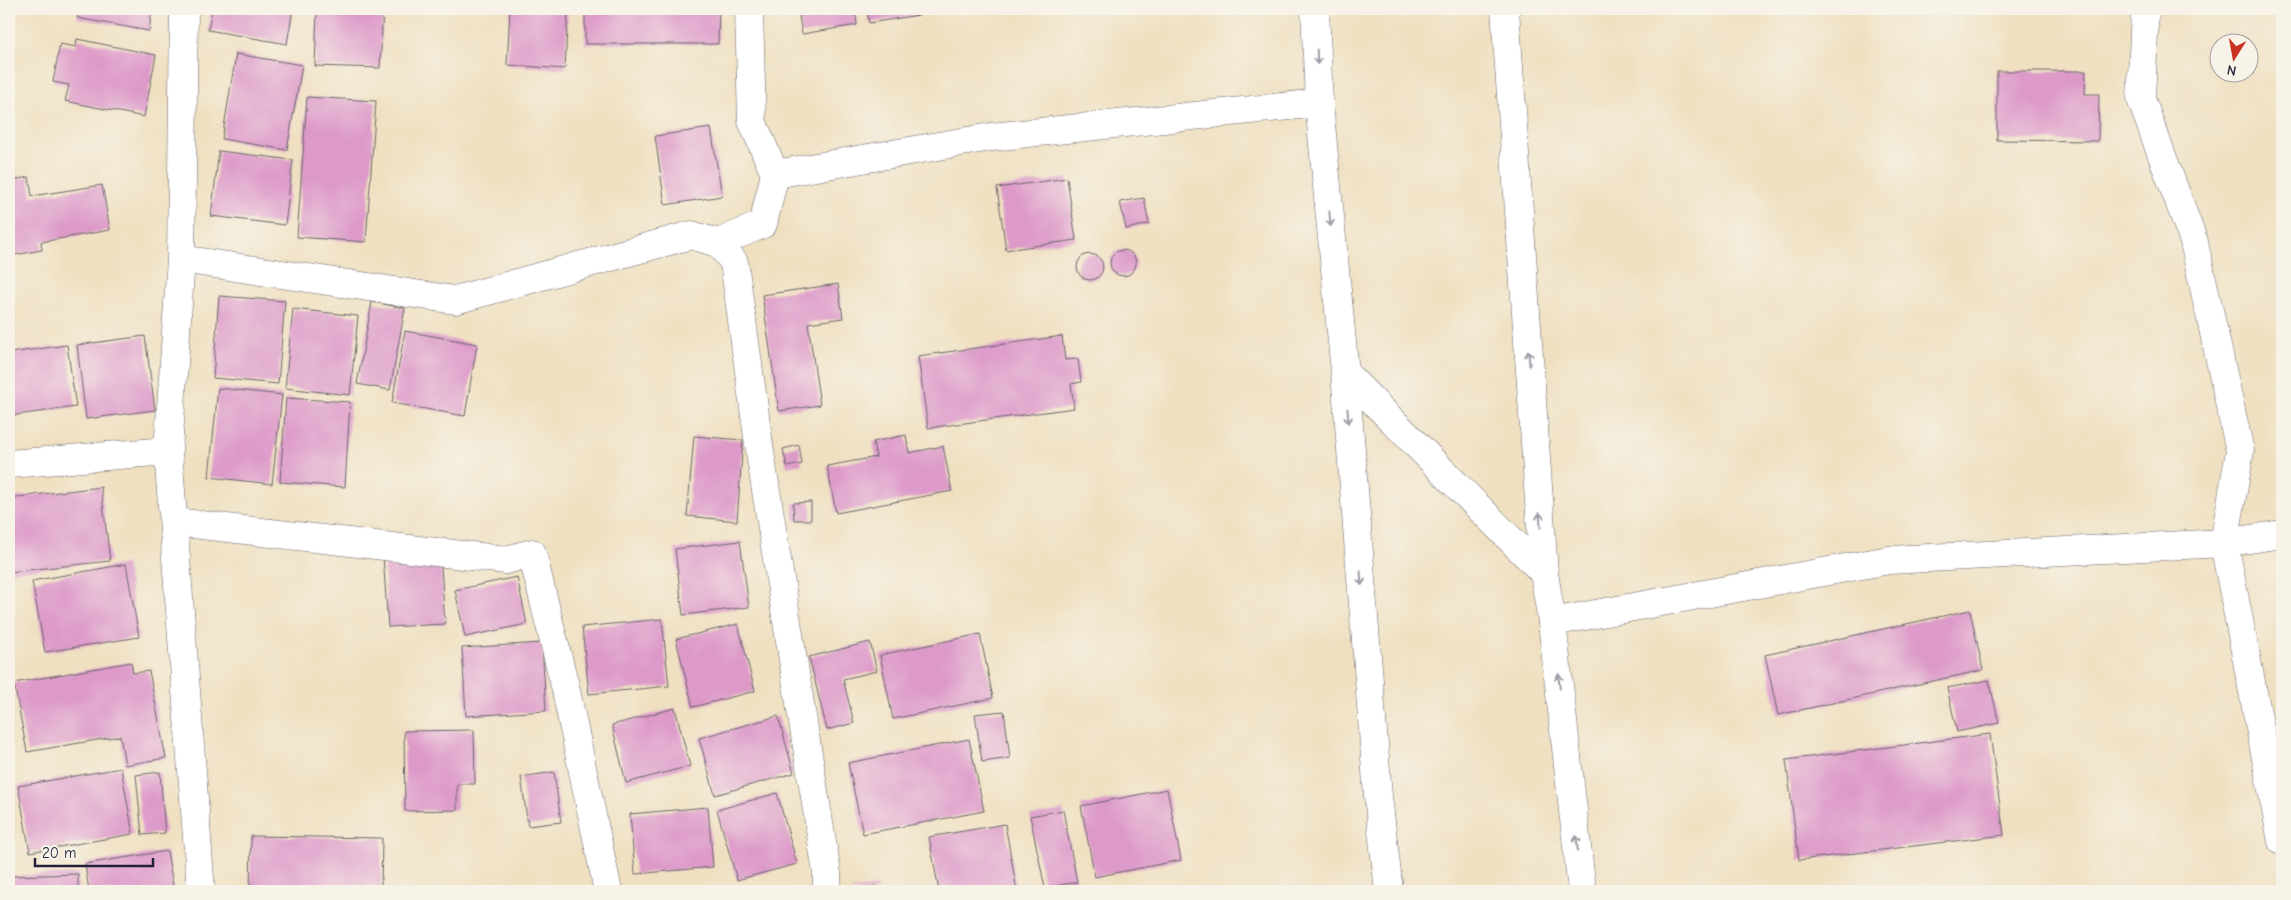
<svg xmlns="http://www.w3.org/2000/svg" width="2291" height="900" font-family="'Comic Neue',sans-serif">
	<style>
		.building { fill: #dd9ac9 }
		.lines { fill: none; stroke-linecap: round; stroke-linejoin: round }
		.minor-casing { stroke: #6a646a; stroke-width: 29 }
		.highway-casing { stroke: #6a646a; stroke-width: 29 }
		.minor { stroke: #fff; stroke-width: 28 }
		.highway { stroke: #fff; stroke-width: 28 }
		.oneway { stroke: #9c9ca7 }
	</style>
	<rect width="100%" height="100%" fill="#f7f3e8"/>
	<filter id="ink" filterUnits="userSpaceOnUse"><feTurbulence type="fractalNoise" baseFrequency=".02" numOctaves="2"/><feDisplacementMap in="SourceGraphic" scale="10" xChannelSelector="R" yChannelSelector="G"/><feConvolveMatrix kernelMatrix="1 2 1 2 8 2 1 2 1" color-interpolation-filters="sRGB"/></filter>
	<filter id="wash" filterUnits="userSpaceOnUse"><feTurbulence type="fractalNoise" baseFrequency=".0096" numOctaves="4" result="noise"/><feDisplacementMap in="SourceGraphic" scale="20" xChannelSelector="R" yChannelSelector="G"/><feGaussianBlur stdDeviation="1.12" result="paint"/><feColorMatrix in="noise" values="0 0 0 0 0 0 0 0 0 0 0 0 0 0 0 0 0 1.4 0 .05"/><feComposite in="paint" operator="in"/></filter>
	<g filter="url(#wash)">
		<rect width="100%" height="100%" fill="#efe0c1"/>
		<g id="blocks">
			<path class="building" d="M79,9H152L149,31L77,18Z
				M212,9H293L287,44L208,30Z
				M317,9H383L380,68L315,66Z
				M510,9H568L565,69L507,65Z
				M585,9H719L718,44H585Z
				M798,9H855L857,25L802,34Z
				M867,9H918L919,15L869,23Z
				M77,39L156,55L144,117L65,101L69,85L53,82L60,44L76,47Z
				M236,54L302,65L287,150L222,139Z
				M1997,71H2086L2085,94H2099L2098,141L1997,140Z
				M307,97L376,101L366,242L297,237Z
				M711,128L722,196L665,205L655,136Z
				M219,151L293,160L285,225L211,216Z
				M29,177L32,196L102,185L110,230L41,242L42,250L9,256V181Z
				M1067,178L1076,240L1006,250L997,188Z
				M1144,198L1149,224L1126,229L1120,202Z
				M1110 263a13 13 0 1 1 26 0a13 13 0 1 1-26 0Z
				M1077 267a13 13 0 1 1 26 0a13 13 0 1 1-26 0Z
				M838,284L843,318L808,323L820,405L779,411L762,295Z
				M219,296L285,301L278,384L213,378Z
				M372,302L405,308L390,390L357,384Z
				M293,309L358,316L350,395L285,388Z
				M405,331L477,344L465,416L392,403Z
				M145,336L155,410L86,419L77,345Z
				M1062,336L1065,360L1078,359L1081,382L1071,384L1074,408L928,428L918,356Z
				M67,345L76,407L9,416V353Z
				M218,388L282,395L272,484L209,477Z
				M286,398L350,402L345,487L280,482Z
				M906,435L909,453L943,446L952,491L836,513L827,466L876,457L873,442Z
				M694,436L743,440L737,521L687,516Z
				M799,445L802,464L787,467L783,449Z
				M101,487L110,561L9,572V498Z
				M811,502V520H794L793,503Z
				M740,541L749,607L683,615L675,549Z
				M440,552L445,624L388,627L383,555Z
				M126,564L139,637L45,652L32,581Z
				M517,577L527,624L465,637L455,590Z
				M1970,610L1983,670L1778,715L1765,655Z
				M662,619L669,686L589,694L582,627Z
				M738,624L755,691L693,707L676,639Z
				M980,634L993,698L893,719L880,655Z
				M870,642L877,671L843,679L854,723L827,730L809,657Z
				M542,643L546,711L466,716L462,648Z
				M131,662L133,673L149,671L166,758L125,765L120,736L27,752L14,683Z
				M1989,680L1999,723L1957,732L1947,688Z
				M675,708L690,766L626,783L612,725Z
				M1004,711L1010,758L982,762L975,714Z
				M778,716L794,773L715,795L699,738Z
				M474,730L475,784H457V810L405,811L404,731Z
				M1990,734L2004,835L1799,860L1786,760Z
				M969,739L984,811L863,834L848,763Z
				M121,768L133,834L30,852L18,786Z
				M160,772L165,833L142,835L136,775Z
				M554,772L561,822L528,826L521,777Z
				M1167,789L1181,860L1095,877L1081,806Z
				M777,793L797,864L737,880L717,810Z
				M708,807L713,867L635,874L630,814Z
				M1063,810L1077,882L1045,888L1030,816Z
				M1005,824L1017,891H939L929,837Z
				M251,836L382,838L381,891H250Z
				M167,851L174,891H89L85,864Z
				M78,874V891H9V876Z
				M876,886L877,891H851V890Z"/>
		</g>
	</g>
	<g filter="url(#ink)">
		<use href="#blocks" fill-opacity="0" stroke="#6a646a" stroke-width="1"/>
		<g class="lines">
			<g class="minor-casing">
				<path id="minor" d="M184,9L181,259L168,451L201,891
					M749,9L752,121L775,174
					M2145,9L2141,99L2194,242L2240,451L2224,543L2282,841
					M718,243L763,224L775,174L991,137L1319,103
					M181,259L455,300L691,235L718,243L734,262L761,459L827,873V891
					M9,464L168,451
					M175,522L506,560L532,553L565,686L608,891
					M1552,622L1889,560L2224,543L2282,534"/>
			</g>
			<g class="highway-casing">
				<path id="highway" d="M1315,9L1319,103L1345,373L1378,796L1389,891
					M1505,9L1544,573L1552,622L1582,891
					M1345,373L1544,573"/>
			</g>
			<use href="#minor" class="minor"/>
			<use href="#highway" class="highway"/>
		</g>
		<defs><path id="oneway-shaft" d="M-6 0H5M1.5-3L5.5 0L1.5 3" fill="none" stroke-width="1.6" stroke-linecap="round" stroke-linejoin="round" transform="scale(1.25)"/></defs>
		<g class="oneway">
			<use href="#oneway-shaft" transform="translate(1317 57) rotate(88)"/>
			<use href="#oneway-shaft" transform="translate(1330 219) rotate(85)"/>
			<use href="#oneway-shaft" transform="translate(1529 358) rotate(-94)"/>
			<use href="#oneway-shaft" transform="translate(1348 416) rotate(86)"/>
			<use href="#oneway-shaft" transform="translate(1540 520) rotate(-94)"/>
			<use href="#oneway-shaft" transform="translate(1361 578) rotate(86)"/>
			<use href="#oneway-shaft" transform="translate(1559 681) rotate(-96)"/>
			<use href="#oneway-shaft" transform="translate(1577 843) rotate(-96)"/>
		</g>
	</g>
	<rect width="2291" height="900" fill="none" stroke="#f7f3e8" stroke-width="30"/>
	<g transform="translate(2234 58) rotate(191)"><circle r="24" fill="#f7f3e8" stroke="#a29fa3"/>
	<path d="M0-4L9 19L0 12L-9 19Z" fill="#c8321e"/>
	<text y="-8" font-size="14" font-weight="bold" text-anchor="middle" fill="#22223b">N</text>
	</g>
	<path d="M35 858v8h118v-8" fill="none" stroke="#22223b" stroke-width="2.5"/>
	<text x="42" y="858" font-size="15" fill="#22223b" stroke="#f7f3e8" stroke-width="4" paint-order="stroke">20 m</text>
</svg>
